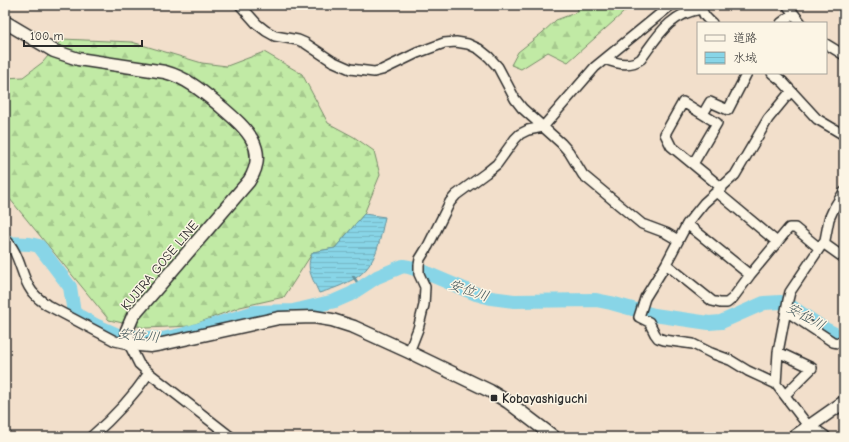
<svg xmlns="http://www.w3.org/2000/svg" width="849" height="442" font-family="'Comic Neue','Klee One',sans-serif">
	<style>
		.forest { fill: url(#forest-firs); stroke: #768a68 }
		.water { fill: url(#water-rules); stroke: #63919c }
		.lines { fill: none; stroke-linecap: round; stroke-linejoin: round }
		.stream { stroke: #63919c; stroke-width: 2.5 }
		.river { stroke: #88d5e7; stroke-width: 14 }
		.minor-casing { stroke: #2b2b2b; stroke-width: 12 }
		.major-casing { stroke: #2b2b2b; stroke-width: 15 }
		.minor { stroke: #fcf5e5; stroke-width: 9 }
		.major { stroke: #fcf5e5; stroke-width: 12 }
		.poi-dot { fill: #2b2b2b; stroke: #fcf5e5; stroke-width: 1.5 }
		.labels { text-anchor: middle; stroke-width: 3; stroke-linejoin: round; paint-order: stroke }
		.street-label { font-size: 13px; fill: #2b2b2b; stroke: #fcf5e5 }
		.poi-label { font-size: 13px; font-weight: bold; fill: #2b2b2b; stroke: #fcf5e5; text-anchor: start }
		.water-label { font-size: 14px; font-style: italic; fill: #42565a; stroke: #fcf5e5 }
	</style>
	<defs>
		<pattern id="forest-firs" width="22" height="20" patternUnits="userSpaceOnUse"><rect width="22" height="20" fill="#c1eaa5"/><path d="M5 1l3.5 6h-7zM16 11l3.5 6h-7z" fill="#a6c98e"/></pattern>
		<pattern id="water-rules" width="6" height="5" patternUnits="userSpaceOnUse"><rect width="6" height="5" fill="#88d5e7"/><path d="M0 2.5h6" fill="none" stroke="#76b7c6"/></pattern>
	</defs>
	<rect width="100%" height="100%" fill="#f2dfcb"/>
	<filter id="ink" filterUnits="userSpaceOnUse"><feTurbulence type="fractalNoise" baseFrequency=".025" numOctaves="2"/><feDisplacementMap in="SourceGraphic" scale="8" xChannelSelector="R" yChannelSelector="G"/><feConvolveMatrix kernelMatrix="1 2 1 2 8 2 1 2 1" color-interpolation-filters="sRGB"/></filter>
	<g filter="url(#ink)">
		<path class="forest" d="M581,5H632L568,62L548,52L521,69L511,65L518,52L542,33L556,20L575,13Z
			M62,39L132,42L202,63L227,66L264,52L302,74L328,123L354,137L374,151L380,175L364,214L335,248L313,252L284,297L240,307L190,326L146,328L109,320L5,193V78L23,77L43,62Z"/>
		<path class="water" d="M364,214L385,217C379,244 376,270 348,282C339,287 329,290 319,293C313,279 304,267 313,252L335,248Z"/>
		<g class="lines">
			<path class="stream" d="M353,276L361,288"/>
			<path class="river" d="M5,243L30,244L39,246L70,287L74,313L97,326L120,336L162,339L185,334L255,312L293,311L335,301L351,294L377,277L403,266L409,267L424,272L476,294L491,298L514,301L596,300L611,303L654,315L709,323L721,322L764,303L781,302L792,307L823,328L837,335L844,337"/>
			<g class="minor-casing">
				<path id="minor" d="M240,5L257,24L266,31L275,36L298,40L305,43L332,61L350,69L374,72L382,70L417,53L444,43L456,42L468,44L479,49L489,57L498,67L515,99L522,108L561,143L569,152L583,175L642,224L666,233L678,240
					M702,5C701,13 706,18 712,23
					M787,5L801,23
					M781,23L793,14
					M826,44L844,55
					M605,59C617,64 630,67 641,59C658,36 670,13 702,9
					M772,73L783,82L817,119L844,135
					M791,91L768,119L735,175L704,203L687,224L666,264L645,298L639,317L649,322L655,334L658,338L664,340L693,344L711,353L730,360L748,371L776,384L809,427
					M703,114L710,102L728,110L747,73
					M693,164L717,123L683,102L665,134L671,146L722,188
					M717,192L777,242
					M687,224L750,275
					M5,239C19,252 20,271 29,287C33,295 40,300 47,305L115,341L129,344L139,364L149,373L231,437
					M823,243L844,258
					M666,264L712,301L720,303H727L733,298L750,275L789,228H795L819,248
					M786,311L833,342L844,344
					M409,352L418,329L424,305L425,287L419,274V265L420,259L428,246L450,202L456,195L486,173L497,164L515,139L520,134L528,130L543,127L595,67L671,5
					M778,352L812,368L785,395
					M776,384L778,352L788,300L790,292L825,240L829,219L834,208L844,192
					M91,437C114,417 132,398 149,373"/>
			</g>
			<g class="major-casing">
				<path id="major" d="M5,22L54,51L78,59L165,72C187,78 202,91 219,105C243,126 271,147 249,181L133,316L127,330L129,344L150,346L162,344L279,318L314,317L332,320L354,327L409,352L490,391L508,402L554,437
					M809,427L824,437
					M794,437L844,402"/>
			</g>
			<use href="#minor" class="minor"/>
			<use href="#major" class="major"/>
		</g>
	</g>
	<rect class="poi-dot" x="490" y="394" width="8" height="8" rx="2"/>
	<g class="labels">
		<g class="street-label">
			<text transform="translate(159 265) rotate(-50)" y="5">KUJIRA GOSE LINE</text>
		</g>
		<g class="poi-label">
			<text x="502" y="403">Kobayashiguchi</text>
		</g>
		<g class="water-label">
			<text transform="translate(469 290) rotate(18)" y="5">安位川</text>
			<text transform="translate(806 316) rotate(29)" y="5">安位川</text>
			<text transform="translate(139 335) rotate(6)" y="5">安位川</text>
		</g>
	</g>
	<rect width="849" height="442" fill="none" stroke="#fcf5e5" stroke-width="20"/>
	<rect x="10" y="10" width="829" height="422" fill="none" stroke="#2b2b2b" stroke-width="1.5" filter="url(#ink)"/>
	<rect x="697" y="22" width="130" height="52" fill="#fcf5e5" stroke="#a8a49b"/>
	<rect x="705" y="35" width="20" height="6" fill="#fcf5e5" stroke="#a8a49b"/>
	<text x="733" y="42" font-size="12" fill="#2b2b2b">道路</text>
	<rect x="705" y="52" width="20" height="12" fill="url(#water-rules)" stroke="#a8a49b"/>
	<text x="733" y="62" font-size="12" fill="#2b2b2b">水域</text>
	<path d="M24 40v6h118v-6" fill="none" stroke="#2b2b2b" stroke-width="2"/>
	<text x="30" y="40" font-size="12" fill="#2b2b2b" stroke="#fcf5e5" stroke-width="3" paint-order="stroke">100 m</text>
</svg>
